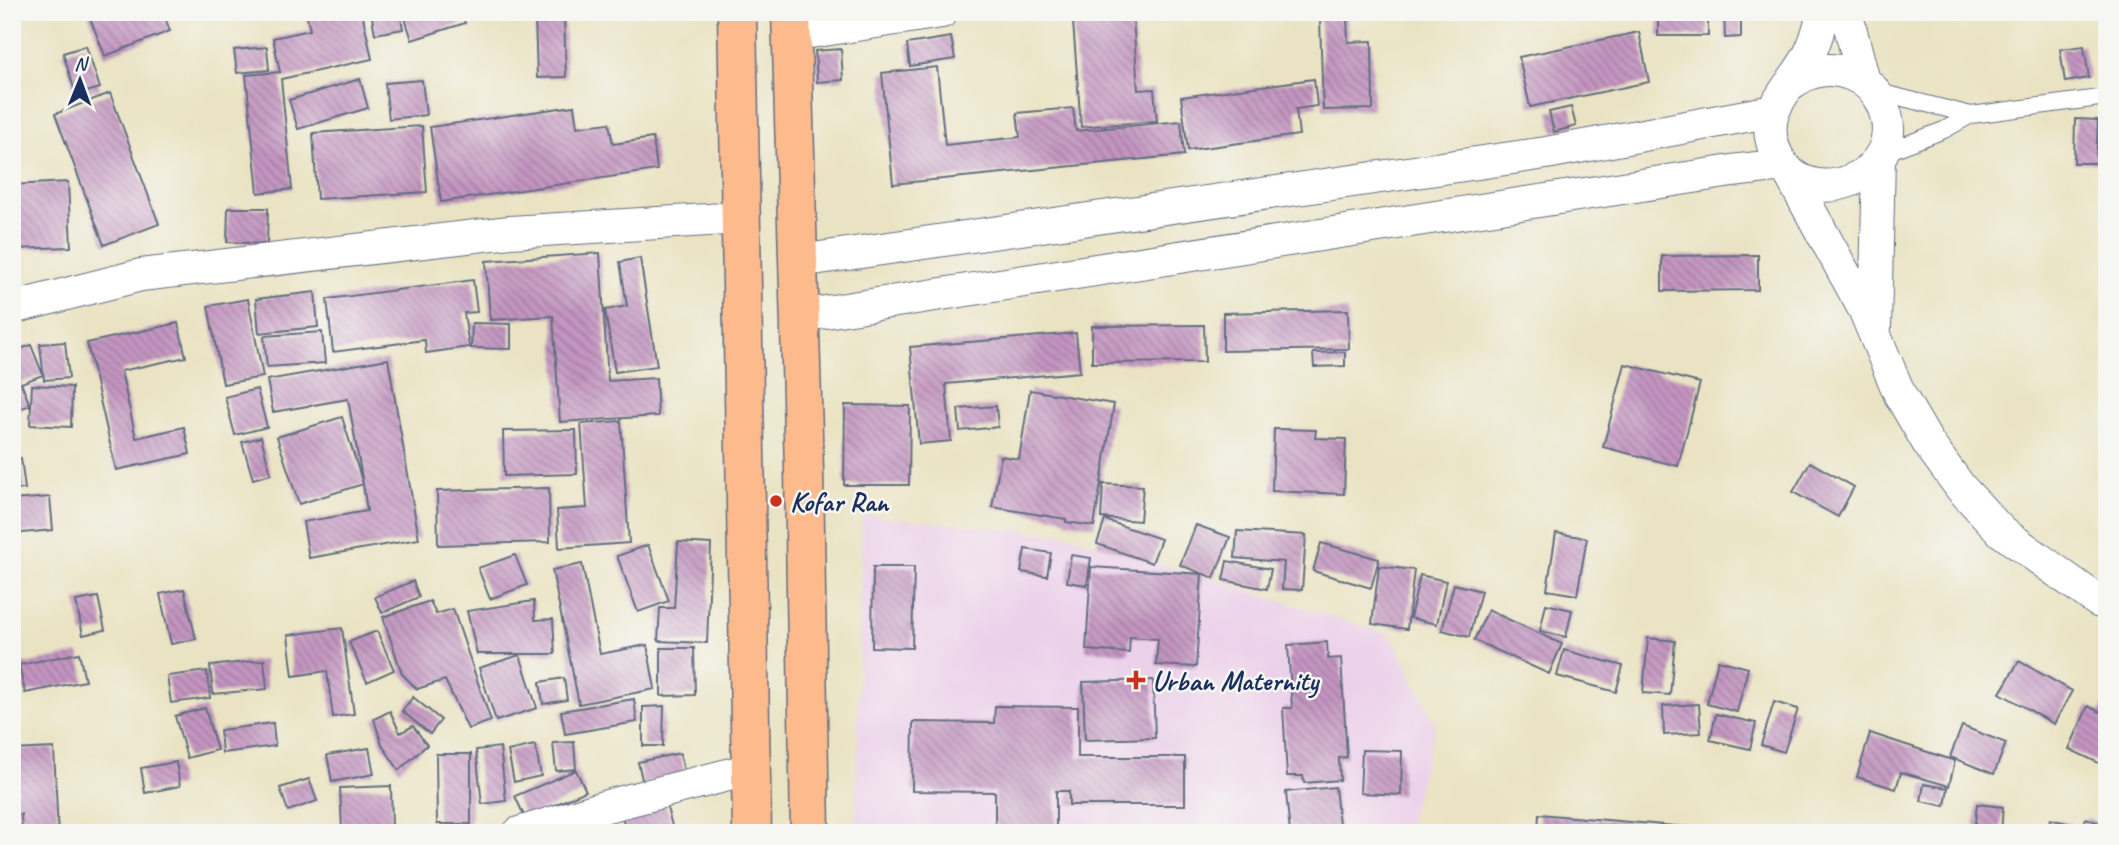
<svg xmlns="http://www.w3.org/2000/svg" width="2119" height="845" font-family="Caveat,sans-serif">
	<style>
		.built { fill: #ecd1ea }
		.building { fill: url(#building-back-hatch) }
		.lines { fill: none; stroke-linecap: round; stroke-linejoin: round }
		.lane-casing { stroke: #636e81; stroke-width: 18 }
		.street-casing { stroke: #636e81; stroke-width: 34 }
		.primary-casing { stroke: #636e81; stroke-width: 41 }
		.lane { stroke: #fff; stroke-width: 16 }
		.street { stroke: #fff; stroke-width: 32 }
		.primary { stroke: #fcba8d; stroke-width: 38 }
		.poi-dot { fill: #c8321e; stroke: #f6f6f2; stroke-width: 2.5 }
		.labels { text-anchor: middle; stroke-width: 5; stroke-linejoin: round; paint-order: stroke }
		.poi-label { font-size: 28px; font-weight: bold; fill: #1b2f5e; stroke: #f6f6f2; text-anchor: start }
	</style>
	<defs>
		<pattern id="building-back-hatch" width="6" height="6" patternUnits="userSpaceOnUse" patternTransform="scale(1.75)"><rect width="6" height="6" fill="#c395c0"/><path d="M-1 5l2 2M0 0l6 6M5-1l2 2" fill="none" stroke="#9e7a9f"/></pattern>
	</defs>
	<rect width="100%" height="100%" fill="#f6f6f2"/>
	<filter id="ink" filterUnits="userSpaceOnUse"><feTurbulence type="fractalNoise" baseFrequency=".0143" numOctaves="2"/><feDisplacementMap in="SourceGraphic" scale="14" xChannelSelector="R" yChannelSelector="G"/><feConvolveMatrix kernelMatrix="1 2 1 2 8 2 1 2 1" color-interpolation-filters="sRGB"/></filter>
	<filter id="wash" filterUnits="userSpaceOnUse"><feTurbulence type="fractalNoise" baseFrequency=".00686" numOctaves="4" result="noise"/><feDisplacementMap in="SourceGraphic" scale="28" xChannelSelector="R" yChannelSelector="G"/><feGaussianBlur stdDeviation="1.57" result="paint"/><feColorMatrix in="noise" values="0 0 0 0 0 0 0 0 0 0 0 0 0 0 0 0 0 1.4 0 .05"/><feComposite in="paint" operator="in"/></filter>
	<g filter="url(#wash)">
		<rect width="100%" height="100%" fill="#eae3c3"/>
		<path class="built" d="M862,515L1067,535L1391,635L1435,725L1406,833H856Z"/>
		<g id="blocks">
			<path class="building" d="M90,12H163L170,31L105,56L88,13Z
				M362,12L372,59L281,79L292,189L258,193L246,75L280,72L273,38L310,30L306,13Z
				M371,12H400L403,29L375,34Z
				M403,12H461L465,23L412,40Z
				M501,12H540V15L502,19Z
				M1658,12H1708V36H1658Z
				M1724,12H1741V37L1725,38Z
				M564,16L566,77L537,78L535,17Z
				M1133,17L1138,90L1154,89L1157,121L1081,127L1073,22Z
				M1347,18L1348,42L1372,41L1373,109L1323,110L1320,19Z
				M1639,32L1649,82L1530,107L1519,57Z
				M951,37L955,59L910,66L907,44Z
				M86,46L100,88L76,95L63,53Z
				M2084,46L2089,78L2065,82L2060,49Z
				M267,47L269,70L237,73L234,50Z
				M841,49L843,80L817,82L815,51Z
				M937,67L945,145L1020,137L1017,113L1073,108L1076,131L1181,121L1184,155L893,184L882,73Z
				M360,79L368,108L298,129L289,100Z
				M1314,79L1317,106L1296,109L1299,135L1188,150L1181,97Z
				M422,80L426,115L389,119L385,83Z
				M110,93L159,224L104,245L55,114Z
				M574,106L577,127L609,123L613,144L653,138L657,170L441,202L430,127Z
				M1571,107L1576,126L1554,132L1549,112Z
				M2075,119L2098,120L2096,163H2074Z
				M422,126L427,192L317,199L313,133Z
				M68,182L71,247L12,249V185Z
				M228,208H268L267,244L227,242Z
				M600,253L608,381L656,378L658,416L560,422L553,316L490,320L486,261Z
				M1758,255V290L1662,291V256Z
				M640,258L657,366L615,372L605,310L627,306L620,262Z
				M473,280L477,312L464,313L469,347L426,353L425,340L333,352L327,299Z
				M315,292L318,327L259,333L256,299Z
				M248,299L263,377L223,384L208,306Z
				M1348,310L1349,349L1223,351V313Z
				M178,323L186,357L121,371L136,438L184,427L190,454L116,470L87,343Z
				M472,323L511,324V349L471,348Z
				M1204,325L1205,362L1092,363V326Z
				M322,332L325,363L267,367L264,336Z
				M1076,333L1080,372L946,384L951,441L919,444L910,347Z
				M65,342L69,378L44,380L40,344Z
				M31,345L43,375L21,383L30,405L12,412V352Z
				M1345,352V366L1314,367L1313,353Z
				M388,359L419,539L309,558L303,522L367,511L363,484L299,504L277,437L342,417L363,484L348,399L273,412L267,380Z
				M1625,364L1700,383L1678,466L1603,447Z
				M32,385L72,387L71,427L30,425Z
				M257,389L267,427L235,435L225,397Z
				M1030,390L1114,404L1094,526L1066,522V519L992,507L1001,456L1019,459Z
				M845,405L910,406L909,485H844Z
				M996,406L998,427L960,431L958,409Z
				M621,421L629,543L559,548L557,510L587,508L581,424Z
				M1274,429L1316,430L1315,438L1346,439L1344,494L1272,491Z
				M576,430L577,474L504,476L503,431Z
				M261,437L271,474L253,479L242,442Z
				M21,458L25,489L12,490V459Z
				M1810,462L1854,487L1838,517L1793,492Z
				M1103,484L1143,486L1140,521L1101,518Z
				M549,488L550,542L438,545L437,491Z
				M50,497L53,530L12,534V500Z
				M1105,520L1161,539L1152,563L1097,544Z
				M1196,525L1230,537L1214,578L1180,565Z
				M1237,531L1306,535L1302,590L1282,589L1284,562L1235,558Z
				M1556,533L1587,538L1577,595L1547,590Z
				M678,542L711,544L707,643L658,641L660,608H674Z
				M1321,543L1379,559L1371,588L1313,571Z
				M648,545L669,601L638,612L617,556Z
				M1025,549L1051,553L1047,576L1021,572Z
				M515,555L527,585L490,599L478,568Z
				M1071,555L1091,558L1087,585L1067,582Z
				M1227,561L1271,569L1267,589L1223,580Z
				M582,564L600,654L647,645L655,689L579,704L552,570Z
				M1379,566L1414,570L1407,629L1372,624Z
				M873,567H914L912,648L872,647Z
				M1091,567L1202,574L1196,667L1156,665L1158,639L1130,637L1129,653L1086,650Z
				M1420,575L1446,581L1437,624L1410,618Z
				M413,581L419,597L382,613L375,597Z
				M1454,584L1481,591L1469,637L1442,630Z
				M184,589L196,639L171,644L160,594Z
				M98,597L105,630L83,635L76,601Z
				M430,601L436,614L453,609L491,721L468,729L445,680L417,689L402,674L383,617Z
				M534,601L535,620L553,619L555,654H477L467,611Z
				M1546,604L1572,610L1566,637L1540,631Z
				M1488,610L1562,644L1549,674L1474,640Z
				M342,628L354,714L333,717L327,671L293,676L288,635Z
				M377,631L394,670L367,682L349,642Z
				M12,632H15L18,667L12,668Z
				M1648,638L1675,641L1670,695L1643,693Z
				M1327,642L1328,659L1341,658L1347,757L1339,758L1340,780L1304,783L1303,776H1287L1283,708H1292L1288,645Z
				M661,648H694L695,695L661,696Z
				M1564,650L1623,666L1616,692L1557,676Z
				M79,653L85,681L25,693L19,665Z
				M520,655L537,708L496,721L479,668Z
				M264,660L267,689L213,694L210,666Z
				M1718,660L1748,668L1737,712L1707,704Z
				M2019,661L2072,691L2054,724L2000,693Z
				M207,671L210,698L171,703L167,676Z
				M564,678L567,700L543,704L540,682Z
				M1153,680L1155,738L1085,740L1083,682Z
				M413,697L441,720L430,734L402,711Z
				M2107,697V767L2069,749L2088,706L2100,712Z
				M634,699L637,722L565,734L561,711Z
				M1774,702L1798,709L1784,752L1761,745Z
				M1699,704L1701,733L1664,735L1663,706Z
				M664,706L663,746H643V707Z
				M995,706L1078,707V757H1185V805H1069V791H1056V832L995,831V792L912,791L913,722L994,723Z
				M205,708L217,750L187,758L175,716Z
				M390,711L400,733L413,726L427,745L399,770L382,745L374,719Z
				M1716,714L1756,723L1750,749L1710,740Z
				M273,723L275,746L222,753L220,730Z
				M1962,726L2006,743L1994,774L1950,757Z
				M1870,733L1955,761L1949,786L1901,772L1896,789L1857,777Z
				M574,742L576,769L556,771L553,743Z
				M535,745L541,776L514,782L508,751Z
				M500,747L506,801L482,804L476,750Z
				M54,748L58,833H22L21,814L12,815V750Z
				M369,748L374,774L332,782L327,755Z
				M1362,750L1402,751L1401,795L1360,793Z
				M680,753L685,775L643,784L638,762Z
				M436,754H471V824H437Z
				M176,762L180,786L145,793L141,768Z
				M576,770L586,791L525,818L515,796Z
				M309,779L317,801L288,811L280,788Z
				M1924,784L1948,788L1945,806L1921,801Z
				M391,786L392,828L342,830L340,788Z
				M1335,787L1340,833H1290L1286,792Z
				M666,804L674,833H627L622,817Z
				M1977,804L2003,807L2001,833H1974Z
				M1539,814L1708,829V833H1538Z
				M2086,818L2107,826V833H2081Z
				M2050,819L2071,824L2069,833H2047Z
				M611,823L613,833H571V832Z"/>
		</g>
	</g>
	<g filter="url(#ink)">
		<use href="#blocks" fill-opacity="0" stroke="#636e81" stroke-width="2"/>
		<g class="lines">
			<g class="lane-casing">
				<path id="lane" d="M1875,91L1971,115
					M1881,154L1944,130L1971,115L2107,97"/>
			</g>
			<g class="street-casing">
				<path id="street" d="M1846,12L1864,81
					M791,35L942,12
					M1792,83C1798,79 1804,75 1811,73C1839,64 1870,77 1882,104C1915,177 1800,221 1774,148C1759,108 1794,86 1810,53C1816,40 1820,26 1823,12
					M1787,169L1864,309L1900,395L1928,443L1961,488L2002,532L2098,601L2107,604
					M799,261L1546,153L1773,111
					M12,308L141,275L510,232L741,218
					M800,316L1732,171L1783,165
					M1875,328L1879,158
					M519,833L607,806L751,769"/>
			</g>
			<g class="primary-casing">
				<path id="primary" d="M737,12L752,833
					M791,12L804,470L810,833"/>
			</g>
			<use href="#lane" class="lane"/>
			<use href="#street" class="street"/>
			<use href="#primary" class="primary"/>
		</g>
	</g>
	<g class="poi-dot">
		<circle cx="776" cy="501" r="7"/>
		<path d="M1132.5 669.5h7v7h7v7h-7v7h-7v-7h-7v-7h7z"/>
	</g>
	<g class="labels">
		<g class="poi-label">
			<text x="790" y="511">Kofar Ran</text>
			<text x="1152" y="690">Urban Maternity</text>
		</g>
	</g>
	<rect width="2119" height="845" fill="none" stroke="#f6f6f2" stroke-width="42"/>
	<g transform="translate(80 80) rotate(1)" stroke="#f6f6f2" stroke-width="5" paint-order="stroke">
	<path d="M0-5L12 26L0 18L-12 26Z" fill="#1b2f5e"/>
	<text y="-10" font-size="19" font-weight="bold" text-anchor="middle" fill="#1b2f5e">N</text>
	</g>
</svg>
